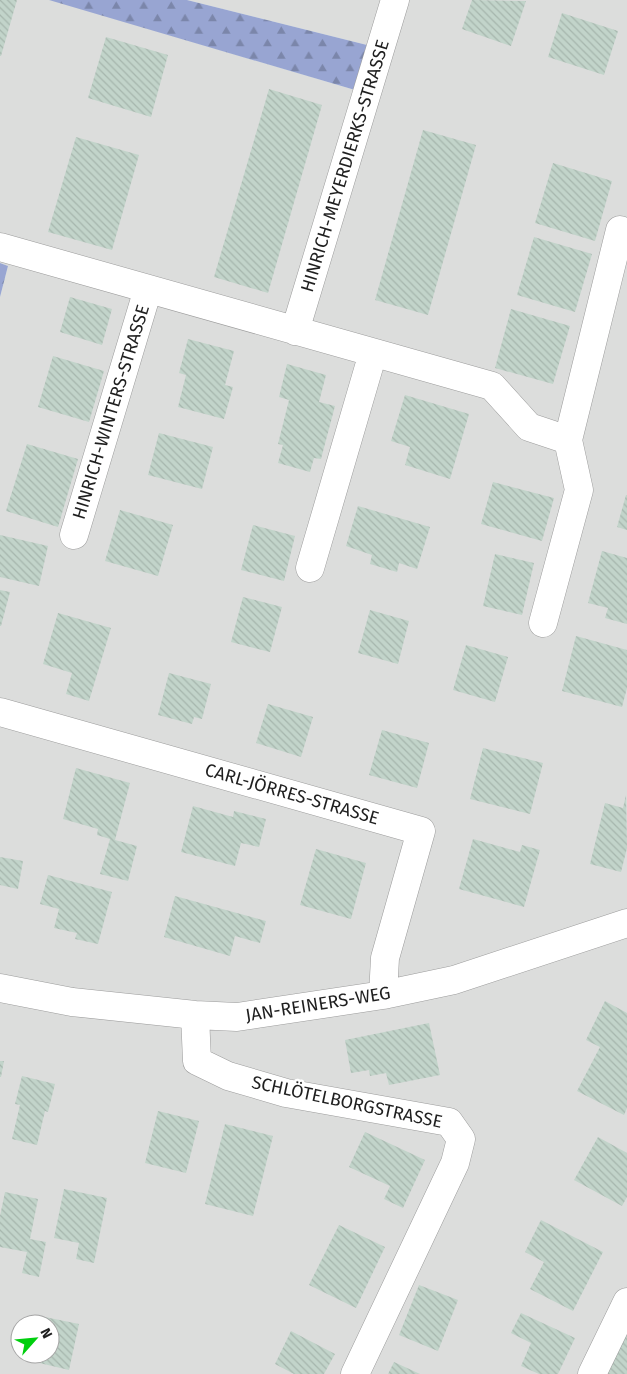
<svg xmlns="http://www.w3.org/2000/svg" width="627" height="1374" font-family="'Fira Sans',sans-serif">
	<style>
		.residential { fill: #dcdddc; fill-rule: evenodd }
		.forest { fill: url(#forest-firs) }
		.building { fill: url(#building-back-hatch) }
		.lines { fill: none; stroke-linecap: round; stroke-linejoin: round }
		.street-casing { stroke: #9c9c9c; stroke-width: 29 }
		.street { stroke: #fff; stroke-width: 28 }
		.labels { text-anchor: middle; stroke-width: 5; stroke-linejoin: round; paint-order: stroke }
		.street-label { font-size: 18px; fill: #1f1f1f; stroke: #fff }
	</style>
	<defs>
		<pattern id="forest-firs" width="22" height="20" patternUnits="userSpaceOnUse" patternTransform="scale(1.25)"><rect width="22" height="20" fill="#98a5d2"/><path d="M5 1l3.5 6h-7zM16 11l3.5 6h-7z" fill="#7b86aa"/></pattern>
		<pattern id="building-back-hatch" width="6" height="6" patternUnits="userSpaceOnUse" patternTransform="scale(1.25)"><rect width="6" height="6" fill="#c2d4ca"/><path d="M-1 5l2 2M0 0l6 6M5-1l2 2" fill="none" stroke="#a6b6ad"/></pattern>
	</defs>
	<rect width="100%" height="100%" fill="#e5f0ed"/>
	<path class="residential" d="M0,0H49L55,1L355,90L367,45L187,0H627V1374H0V297L8,266L0,263ZM20,1324H50V1354H20Z"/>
	<path class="forest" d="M49,0H187L367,45L355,90Z
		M0,263L8,266L0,297Z"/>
	<path class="building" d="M0,0H17L1,56H0Z
		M472,0L526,1L511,46L462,29Z
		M562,13L618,31L604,75L548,57Z
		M106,37L168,55L151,117L88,98Z
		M269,89L322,105L268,293L214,277Z
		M423,130L476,145L428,315L375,300Z
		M76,137L139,155L112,250L48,232Z
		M553,163L612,181L595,241L535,223Z
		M534,237L592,254L575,312L517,295Z
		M70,297L112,309L102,345L60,332Z
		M511,309L570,326L553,384L495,368Z
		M188,339L234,351L225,385L233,387L224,419L178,407L186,375L179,373Z
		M53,356L104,371L89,422L38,407Z
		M287,364L326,375L319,402L335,406L321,459L314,458L310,472L278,463L283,445L278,444L289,400L279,397Z
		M405,395L469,414L450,479L405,465L410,447L391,441Z
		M159,433L213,447L202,489L148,475Z
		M27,444L78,459L58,527L6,511Z
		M493,482L554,498L542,541L481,524Z
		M626,495H627V530L617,527Z
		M358,506L430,527L417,569L399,563L397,572L370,564L372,555L346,546Z
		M120,510L173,525L158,576L105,561Z
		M253,525L295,536L284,581L241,570Z
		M0,535L48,546L39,586L0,577Z
		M602,551L627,558V624L605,618L608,608L588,603Z
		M495,554L534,563L522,615L483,606Z
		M0,590L10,592L1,626H0Z
		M243,597L282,607L270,652L231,642Z
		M370,610L409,621L398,664L358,653Z
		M58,613L111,628L89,701L66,694L72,673L43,664Z
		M576,636L627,650V688L622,707L562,691Z
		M466,645L508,657L495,702L453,690Z
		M169,673L211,684L202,719L194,717L192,724L158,715Z
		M268,704L313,717L301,757L256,743Z
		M382,730L429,743L417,788L369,775Z
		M483,748L543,763L530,814L470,799Z
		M76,768L130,783L115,840L137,846L128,881L100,874L110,839L97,835L98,829L63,819Z
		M626,795L627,848L621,872L590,864L605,803L623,808Z
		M193,806L233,817L234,811L266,819L259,847L241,843L235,866L181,852Z
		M473,839L520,852L522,845L540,850L524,907L459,889Z
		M316,849L366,863L351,919L300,905Z
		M0,857L23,861L18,889L0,885Z
		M48,875L112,892L98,944L75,939L77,933L54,928L59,909L40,904Z
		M175,896L266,921L260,943L235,936L230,956L164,937Z
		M605,1001L627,1013V1108L624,1115L577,1091L600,1047L586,1040Z
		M429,1023L440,1075L389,1085L386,1073L370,1076L369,1070L351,1073L345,1040Z
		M0,1061H4L1,1077H0Z
		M22,1076L55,1084L48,1112L45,1111L37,1145L12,1139L20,1105L15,1104Z
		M158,1111L199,1121L186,1173L145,1163Z
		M225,1124L273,1136L253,1216L205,1204Z
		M365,1132L425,1160L403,1208L384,1199L390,1186L349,1167Z
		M598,1137L627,1153V1197L622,1206L574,1180Z
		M64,1189L107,1198L94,1263L76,1259L79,1243L54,1238Z
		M5,1192L38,1199L30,1239L46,1242L39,1277L22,1273L27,1252L0,1247V1216Z
		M541,1220L603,1252L573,1311L530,1289L544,1262L525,1252Z
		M339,1225L385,1247L356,1308L309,1285Z
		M419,1285L458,1300L438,1351L399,1335Z
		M521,1313L575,1338L558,1374H539L521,1366L531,1343L511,1333Z
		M40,1316L79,1324L69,1370L31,1361L32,1354H50V1324H38Z
		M627,1319V1374H597Z
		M291,1331L335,1354L324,1374H294L275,1364Z
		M394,1362L420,1374H388Z"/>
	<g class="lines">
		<g class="street-casing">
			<path id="street" d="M0,247L492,386L529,427L568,440
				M295,331L395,0
				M74,535L148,289
				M310,568L373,353
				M543,623L579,490L568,440L620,230
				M0,712L421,831L385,958L383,995
				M0,988L72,1002L195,1015L237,1017L383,995L454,980L627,923
				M195,1015L197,1061L228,1076L286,1093L449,1122L461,1139L455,1163L355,1374
				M592,1374L627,1302"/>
		</g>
		<use href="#street" class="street"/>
	</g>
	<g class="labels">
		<g class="street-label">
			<text transform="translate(345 166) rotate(-73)" y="6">HINRICH-MEYERDIERKS-STRASSE</text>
			<text transform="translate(111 412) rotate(-73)" y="6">HINRICH-WINTERS-STRASSE</text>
			<text transform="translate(292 794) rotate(16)" y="6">CARL-JÖRRES-STRASSE</text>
			<text transform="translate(318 1004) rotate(-9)" y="6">JAN-REINERS-WEG</text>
			<text transform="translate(347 1102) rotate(12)" y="6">SCHLÖTELBORGSTRASSE</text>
		</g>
	</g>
	<g transform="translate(35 1339) rotate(63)"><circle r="24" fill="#ffffff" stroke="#a5a5a5"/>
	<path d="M0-4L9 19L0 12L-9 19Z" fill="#00cf0e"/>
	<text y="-8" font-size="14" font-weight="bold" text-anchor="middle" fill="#1f1f1f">N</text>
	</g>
</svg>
